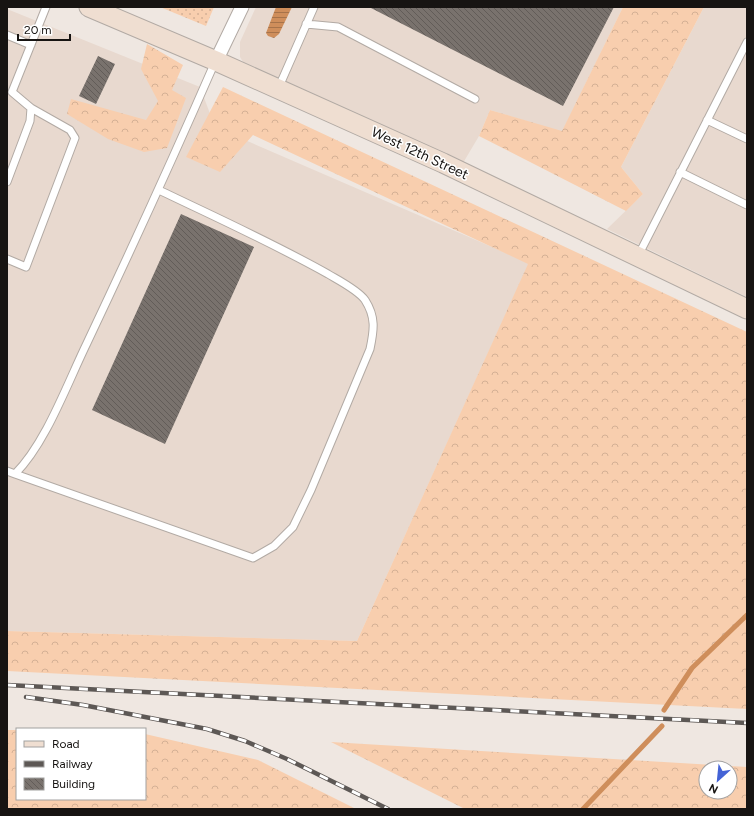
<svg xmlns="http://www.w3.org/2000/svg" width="754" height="816" font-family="Figtree,sans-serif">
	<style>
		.built { fill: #e8d9cf }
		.grass { fill: url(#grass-dots) }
		.forest { fill: url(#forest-crowns); fill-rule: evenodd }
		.water { fill: url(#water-rules) }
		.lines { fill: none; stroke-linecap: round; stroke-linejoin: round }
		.stream { stroke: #cf8e5b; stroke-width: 5 }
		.building { fill: url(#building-back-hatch) }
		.lane-casing { stroke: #b2aaa4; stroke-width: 9 }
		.street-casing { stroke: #b2aaa4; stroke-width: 15 }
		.secondary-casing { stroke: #b2aaa4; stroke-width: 21 }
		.lane { stroke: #fff; stroke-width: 7 }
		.street { stroke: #fff; stroke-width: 13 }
		.secondary { stroke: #efded1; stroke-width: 19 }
		.rail-casing { stroke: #5d5855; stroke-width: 4.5 }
		.rail { stroke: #fff; stroke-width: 3; stroke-dasharray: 9; stroke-linecap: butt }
		.labels { text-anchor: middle; stroke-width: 3; stroke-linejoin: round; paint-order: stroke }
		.street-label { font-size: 14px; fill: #171412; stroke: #fff }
	</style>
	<defs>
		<pattern id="grass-dots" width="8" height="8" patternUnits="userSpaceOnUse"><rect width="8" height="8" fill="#f8ceae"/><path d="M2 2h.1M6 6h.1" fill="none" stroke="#d4b095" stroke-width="1.8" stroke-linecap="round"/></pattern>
		<pattern id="forest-crowns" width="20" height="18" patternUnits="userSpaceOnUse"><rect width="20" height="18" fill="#f8ceae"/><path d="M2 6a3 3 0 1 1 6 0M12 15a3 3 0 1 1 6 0" fill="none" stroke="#d4b095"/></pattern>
		<pattern id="water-rules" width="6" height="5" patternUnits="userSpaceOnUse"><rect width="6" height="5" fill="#cf8e5b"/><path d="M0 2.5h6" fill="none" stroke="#a7734a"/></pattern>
		<pattern id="building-back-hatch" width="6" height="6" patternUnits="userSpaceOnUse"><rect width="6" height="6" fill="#79726d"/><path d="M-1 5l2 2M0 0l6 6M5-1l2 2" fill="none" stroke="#625c58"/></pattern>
	</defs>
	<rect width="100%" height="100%" fill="#efe7e1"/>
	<path class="built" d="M256,7H623L562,132L490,110L479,136L463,163L245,65L240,57V42Z
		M704,7H747V297L607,229L643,194L621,167Z
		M7,9L200,87L215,127L529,263L357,641L7,631Z"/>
	<path class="grass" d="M160,7H214L206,26Z"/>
	<path class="forest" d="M623,7H704L621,167L643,194L626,211L479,136L490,110L562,131Z
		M147,44L183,65L172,90L186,98L167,148L144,152L108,139L67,114L71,99L146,120L158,101L141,69Z
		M223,87L747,332V709L7,671V631L357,641L528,264L253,135L220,172L186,157Z
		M7,730H17V799H145V734L258,760L356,809H7Z
		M331,742L747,767V809H465ZM706,768H730V792H706Z"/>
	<path class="water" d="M276,7H292L279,34L274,38L268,36L266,33Z"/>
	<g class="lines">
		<path class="stream" d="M664,710L692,668L747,615
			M583,809L662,726"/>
	</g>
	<path class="building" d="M369,7H614L563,106Z
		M98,56L115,64L96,104L79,96Z
		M181,214L254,247L165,444L92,410Z"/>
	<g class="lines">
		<g class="lane-casing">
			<path id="lane" d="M306,24L338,27L475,99
				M7,35L31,45
				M278,89L314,7
				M707,120L747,139
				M680,172L747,205
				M7,182L30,121L31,108
				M638,256L747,42
				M7,259L26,267L75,138L70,130L31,108L12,92L46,7
				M7,471L15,474C46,443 67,384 87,343C131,250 174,156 215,62
				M15,474L253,558L274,546L293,527L311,490L370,349C374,330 376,317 365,300C358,290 338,280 328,274C273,243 215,217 159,190"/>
		</g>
		<g class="street-casing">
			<path id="street" d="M216,61L242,7"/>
		</g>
		<g class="secondary-casing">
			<path id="secondary" d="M89,7L216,61L443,163L747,309"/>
		</g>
		<use href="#lane" class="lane"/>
		<use href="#street" class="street"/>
		<use href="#secondary" class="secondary"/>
		<g class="rail-casing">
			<path id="rail" d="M7,685L747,723
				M26,697L83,705L207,729L245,741L287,759L388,809"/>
		</g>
		<use href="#rail" class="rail"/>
	</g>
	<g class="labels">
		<g class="street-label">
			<text transform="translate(420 153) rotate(25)" y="5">West 12th Street</text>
		</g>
	</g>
	<rect width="754" height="816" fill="none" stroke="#171412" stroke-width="16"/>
	<rect x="16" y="728" width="130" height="72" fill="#ffffff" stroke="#a2a1a0"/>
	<rect x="24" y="741" width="20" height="6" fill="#efded1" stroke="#a2a1a0"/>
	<text x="52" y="748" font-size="12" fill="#171412">Road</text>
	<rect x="24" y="761" width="20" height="6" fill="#5d5855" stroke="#a2a1a0"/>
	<text x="52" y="768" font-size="12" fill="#171412">Railway</text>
	<rect x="24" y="778" width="20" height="12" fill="url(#building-back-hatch)" stroke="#a2a1a0"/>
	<text x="52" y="788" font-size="12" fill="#171412">Building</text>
	<g transform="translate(718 780) rotate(207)"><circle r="19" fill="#ffffff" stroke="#a2a1a0"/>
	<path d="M0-3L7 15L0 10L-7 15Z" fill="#4463d6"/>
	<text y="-6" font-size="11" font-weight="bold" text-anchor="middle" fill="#171412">N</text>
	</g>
	<path d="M18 34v6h52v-6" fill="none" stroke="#171412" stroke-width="2"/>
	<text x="24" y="34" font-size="12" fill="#171412" stroke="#ffffff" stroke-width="3" paint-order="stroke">20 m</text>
</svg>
